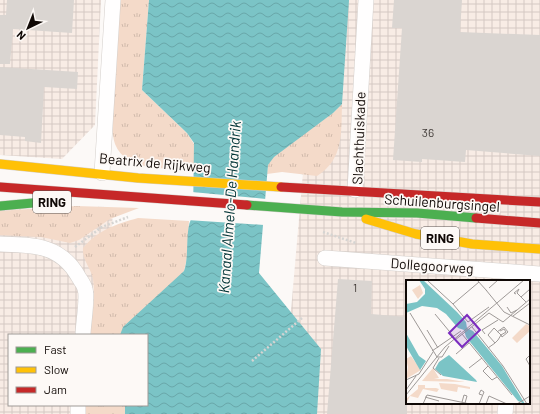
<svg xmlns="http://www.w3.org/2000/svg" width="540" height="414" font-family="Barlow,sans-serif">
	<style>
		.industrial { fill: url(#industrial-grid); fill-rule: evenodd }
		.grass { fill: url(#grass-tufts) }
		.water { fill: url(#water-waves) }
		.pier { fill: #fcf9f7 }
		.building { fill: #dad5d1 }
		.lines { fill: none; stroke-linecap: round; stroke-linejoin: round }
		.street-casing { stroke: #d4cfcb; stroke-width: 16 }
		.fast-casing { stroke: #d4cfcb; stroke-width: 10 }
		.slow-casing { stroke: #d4cfcb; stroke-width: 10 }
		.jam-casing { stroke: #d4cfcb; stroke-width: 10 }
		.path { stroke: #d5d4d2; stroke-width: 2.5; stroke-dasharray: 2 2; stroke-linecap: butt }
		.street { stroke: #fffefe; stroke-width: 15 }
		.fast { stroke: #4caf50; stroke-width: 9 }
		.slow { stroke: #ffc107; stroke-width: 9 }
		.jam { stroke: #c62828; stroke-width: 9 }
		.labels { text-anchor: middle; stroke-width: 3.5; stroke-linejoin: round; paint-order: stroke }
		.number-label { font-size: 12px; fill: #423c39 }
		.shield { fill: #fdf9f6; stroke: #57514e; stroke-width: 1 }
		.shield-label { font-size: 13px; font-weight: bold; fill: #100906 }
		.street-label { font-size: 14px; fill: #100906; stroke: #fdf9f6 }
		.water-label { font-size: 15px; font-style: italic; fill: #003436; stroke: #fdf9f6 }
		.inset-road { fill: none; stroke: #9e9997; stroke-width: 1 }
		.view { fill: #7b2cbf; fill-opacity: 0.15; stroke: #7b2cbf; stroke-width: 2 }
		.inset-edge { fill: none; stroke: #100906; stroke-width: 2 }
	</style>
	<defs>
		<pattern id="industrial-grid" width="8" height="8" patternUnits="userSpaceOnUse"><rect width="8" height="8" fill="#f8ece5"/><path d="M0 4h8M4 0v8" fill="none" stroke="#d4c9c3"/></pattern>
		<pattern id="grass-tufts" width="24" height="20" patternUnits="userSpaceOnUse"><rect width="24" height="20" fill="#f4dac9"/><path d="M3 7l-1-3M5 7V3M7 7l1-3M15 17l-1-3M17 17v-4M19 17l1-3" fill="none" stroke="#d0baab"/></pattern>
		<pattern id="water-waves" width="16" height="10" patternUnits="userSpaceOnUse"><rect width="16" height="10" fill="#7bc4c6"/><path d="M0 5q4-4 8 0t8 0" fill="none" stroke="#69a7a9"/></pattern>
	</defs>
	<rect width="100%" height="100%" fill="#fcf9f7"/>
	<path class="industrial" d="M0,0H101L95,125L62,159L0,155Z
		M318,0H540V414H282ZM407,281H529V403H407Z
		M0,208L113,212L104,335H9V405H99L98,414H0Z"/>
	<path class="grass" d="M120,0H149L142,90L187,133L194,144V169C169,168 126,173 115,144C113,139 113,133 112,128Z
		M342,104C341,133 344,159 317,176L282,172L267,174L268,165L273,157L333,113Z
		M76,206L139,208L110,219L79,240L70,243L41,237L0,235V211Z
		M138,218L189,221L187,258L184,271L177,280L142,310L120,335H90C92,317 96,297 93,279C91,268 82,260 83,248C98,230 116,224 138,218Z
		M84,405H125V414H83Z"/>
	<path class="water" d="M149,0H349L342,104L333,113L274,157L268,165L259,273L321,349L317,414H125V405H147V335H120L123,327L184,271C190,255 184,227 193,216L194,143L187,133L142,90Z"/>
	<path class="pier" d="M192,192L266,199L264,225L187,220L191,216Z"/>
	<path class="building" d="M7,0H74L72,33L13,29L10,64H0V15H6Z
		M394,0H462L460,32L540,35V156L466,150L465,162L422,159V162L393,160L402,28H392Z
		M0,67L78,72L77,89L44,87L41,143L25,141V137L0,135Z
		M338,279L372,281L371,314L407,317V414H327Z"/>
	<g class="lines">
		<g class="street-casing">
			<path id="street" d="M102,173L113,0
				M355,190L366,0
				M0,244C32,245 60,244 78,276C80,280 84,284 85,289C88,297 83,325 83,335
				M325,258L540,274
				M78,414V405
				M505,414L506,403"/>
		</g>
		<g class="fast-casing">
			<path id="fast" d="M247,205L342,212L417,213L476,218
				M0,206L65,200"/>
		</g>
		<g class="slow-casing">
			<path id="slow" d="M0,164L138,178L281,187
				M366,219L416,234L472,244L540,249"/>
		</g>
		<g class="jam-casing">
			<path id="jam" d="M0,187L247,205
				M281,187L540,202
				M476,218L540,223"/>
		</g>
		<path class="path" d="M323,232L356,243
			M75,247L102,227L128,217
			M252,361L302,318"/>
		<use href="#street" class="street"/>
		<use href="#fast" class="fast"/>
		<use href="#slow" class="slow"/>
		<use href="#jam" class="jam"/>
	</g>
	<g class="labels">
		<g class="number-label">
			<text x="428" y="137">36</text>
			<text x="355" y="292">1</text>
		</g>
		<g class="shield">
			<rect x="33" y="191" width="38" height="22" rx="3"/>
			<rect x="421" y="227" width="38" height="22" rx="3"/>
		</g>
		<g class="shield-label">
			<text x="52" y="207">RING</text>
			<text x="440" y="243">RING</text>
		</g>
		<g class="street-label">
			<text transform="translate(359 138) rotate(-88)" y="5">Slachthuiskade</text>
			<text transform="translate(155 163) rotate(5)" y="5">Beatrix de Rijkweg</text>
			<text transform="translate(442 203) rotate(4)" y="5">Schuilenburgsingel</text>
			<text transform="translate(432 266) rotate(4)" y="5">Dollegoorweg</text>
		</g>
		<g class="water-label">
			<text transform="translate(230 207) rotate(-86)" y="5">Kanaal Almelo-De Haandrik</text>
		</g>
	</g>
	<g transform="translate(406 280)">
		<rect width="124" height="124" fill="#fcf9f7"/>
		<path d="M120,44L124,46V51L111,63L106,58ZM5,76L15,90L0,99L2,87L0,79ZM12,105H19V108H30L33,109L31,112L17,109L12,118L4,116L0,124V119L12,109Z" fill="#f4dac9"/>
		<path d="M14,5L17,13L12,19L6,10ZM27,88L33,98L28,99H41L59,102L16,101ZM33,103L49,104L64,107V109L52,107L51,112L35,109Z" fill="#f4dac9"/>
		<path d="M13,0H17L51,32L60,42L61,48L67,51L96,86L119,124L112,121L60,57L58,50L52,48L40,34L31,28L16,26L0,33V24L11,22L19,14V9ZM0,53L13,76L20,81L14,90L0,66ZM43,75L70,100L71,102L37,96L29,89L33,82Z" fill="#7bc4c6"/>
		<path class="inset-road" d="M21,0L47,24L62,42L83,27M71,0L81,11M83,8L92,0M80,10L98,32L124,45M110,14L108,13L113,9L111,13L115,17M120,22L115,17L124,9M47,24L73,2M101,27L105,33L111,30M4,33L31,77H36L43,66M29,34L48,57M107,36L124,23M66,47L97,86L121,124M21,50L32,68M94,51L98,49L100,52L95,55M91,52L98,47L102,52L96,57L95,55M56,54L106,115M79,54L76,50L92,40M49,60L83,33L97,42L124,19M82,68L89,63L92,60L95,55L88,48L82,55L89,63L92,60M26,71L55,51M50,74L63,63M124,75L120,79L124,86M33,78L27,88L35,95M82,86L77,91L86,100L91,97M63,88L76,78M0,100L13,94L27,72M0,110L10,96M0,115L39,67L118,0M19,117L33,121M56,122L58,115L61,116L59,123M17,124L21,115L64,124M73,124L78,112L75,110L73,114L76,115M80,124L83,116L101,124M111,124L124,116"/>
		<path class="view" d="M61,35L74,50L56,67L43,53Z"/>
		<rect width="124" height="124" class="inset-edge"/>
	</g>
	<rect x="8" y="334" width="140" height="72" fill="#fdf9f6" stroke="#9e9996"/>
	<rect x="16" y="347" width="20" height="6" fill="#4caf50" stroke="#9e9996"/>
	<text x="44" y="354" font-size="12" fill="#100906">Fast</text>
	<rect x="16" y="367" width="20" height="6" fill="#ffc107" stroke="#9e9996"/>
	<text x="44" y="374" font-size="12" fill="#100906">Slow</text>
	<rect x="16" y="387" width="20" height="6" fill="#c62828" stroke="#9e9996"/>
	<text x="44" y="394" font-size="12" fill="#100906">Jam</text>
	<g transform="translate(28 28) rotate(223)" stroke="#fdf9f6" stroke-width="3" paint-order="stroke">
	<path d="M0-3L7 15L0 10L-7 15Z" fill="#100906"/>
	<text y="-6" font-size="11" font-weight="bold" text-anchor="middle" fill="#100906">N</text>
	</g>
</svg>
